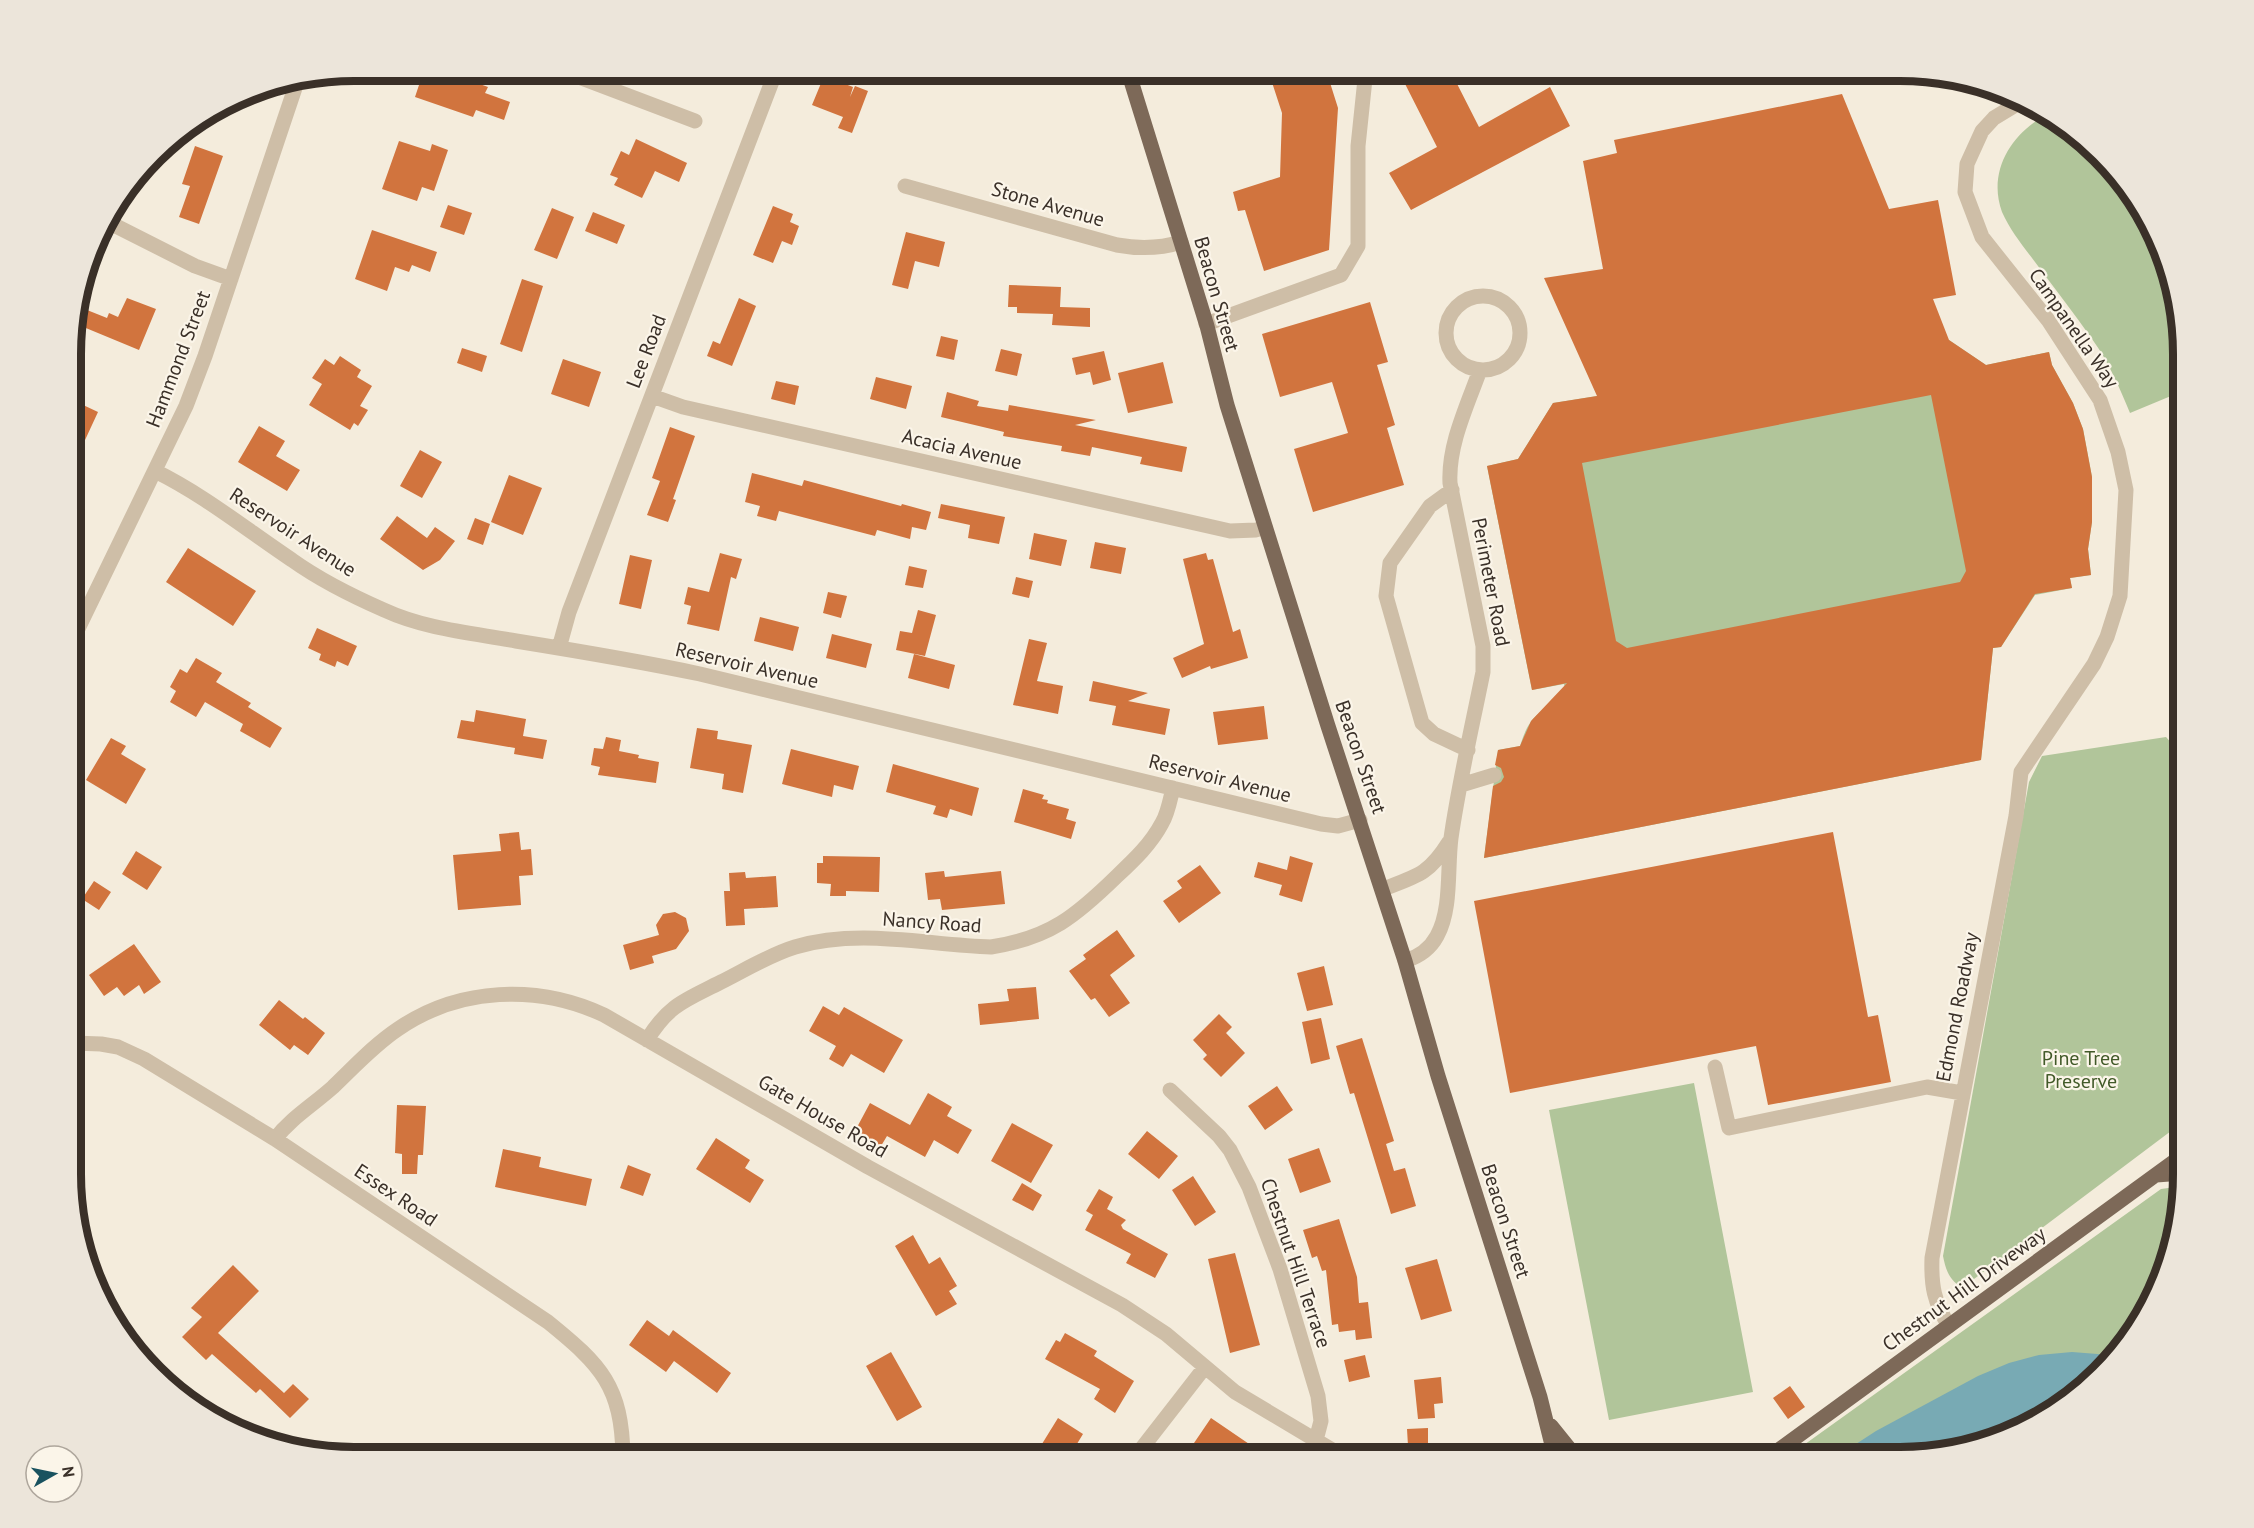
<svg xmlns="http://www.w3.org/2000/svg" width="2254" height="1528" font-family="'PT Sans',sans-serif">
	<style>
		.green { fill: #b1c59a }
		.water { fill: #78aab4 }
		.building { fill: #d1743e; fill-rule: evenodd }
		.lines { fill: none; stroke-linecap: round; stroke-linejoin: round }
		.minor { stroke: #cebea7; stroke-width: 15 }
		.major { stroke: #7d6958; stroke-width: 15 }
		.labels { text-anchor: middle; stroke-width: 4.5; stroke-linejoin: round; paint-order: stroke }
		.street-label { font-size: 20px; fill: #3a3028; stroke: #fbf5e9 }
		.park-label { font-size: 20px; fill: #425a29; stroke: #fbf5e9 }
		.rim { fill: none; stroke: #3a3028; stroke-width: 8 }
	</style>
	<rect width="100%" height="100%" fill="#f4ecdc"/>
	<path class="green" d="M2048,114L2058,119L2146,213L2183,336V391L2130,413C2119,387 2109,362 2092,339C2074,313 2054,288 2035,262C2023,246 2010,230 2002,212C1987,171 2012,132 2048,114Z
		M1949,340L1986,365L2049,352L2052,365L2073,403L2083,429L2092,477V522L2088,549L2091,575L2070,578L2072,588L2035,595L2001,647L1993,648L1981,760L1484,858L1498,750L1520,746C1529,716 1540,710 1567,698L1564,684L1532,690L1487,466L1518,459L1553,403Z
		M2166,737L2183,756V1122L1962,1288C1949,1279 1946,1271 1943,1256L2029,782L2042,756Z
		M1694,1083L1753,1392L1609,1420L1549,1110Z
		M2183,1186L2169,1265L2135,1332L2041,1420L1918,1457H1787L2161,1189Z"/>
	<path class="water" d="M2072,1352L2110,1355L2041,1420L1918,1457H1836L1876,1431L1978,1376L2009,1363L2039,1355Z"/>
	<path class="building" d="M424,70H441L488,87L485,93L510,102L504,120L476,110L473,117L415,97Z
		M1268,70H1326L1338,108L1329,250L1264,271L1245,210L1238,211L1233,192L1280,177L1282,113Z
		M1398,70H1450L1479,127L1550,87L1570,126L1411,210L1389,173L1437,147Z
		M824,76L853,87L850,97L855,86L868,91L852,133L838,128L843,117L812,105Z
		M1842,94L1889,209L1938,200L1956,295L1933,299L1949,340L1986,365L2049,352L2052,365L2073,403L2083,429L2092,477V522L2088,549L2091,575L2070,578L2072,588L2035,594L2001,647L1993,648L1981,760L1484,858L1493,786L1501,782L1504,777L1501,768L1495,765L1498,750L1520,746L1531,721L1567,683L1532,690L1487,466L1518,459L1553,403L1597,396L1544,278L1603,269L1583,161L1617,153L1614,140ZM1931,395L1966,571L1960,582L1627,648L1616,641L1582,463Z
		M636,139L687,163L679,182L655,171L642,198L614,185L618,178L610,175L621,151L629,155Z
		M399,141L430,151L432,144L448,150L434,191L422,187L417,201L382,189Z
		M195,146L223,156L199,224L179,217L190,186L182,184Z
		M448,205L472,213L464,235L440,227Z
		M773,206L793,214L790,222L799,226L792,245L782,241L773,263L753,255Z
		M552,208L574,217L557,259L534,250Z
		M593,212L625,225L617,244L585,231Z
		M372,230L437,252L430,272L412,265L409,272L395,267L387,291L355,279Z
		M906,232L945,242L939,267L915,261L908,289L892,285Z
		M522,279L543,286L522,352L500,344Z
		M1009,285L1061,287L1060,307L1090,308V327L1052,325L1053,314L1017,313V307H1008Z
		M127,298L156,309L139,350L81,326L87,310L107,318L109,313L118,317Z
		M739,298L756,306L732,366L707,356L713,341L720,344Z
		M1370,302L1388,362L1377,365L1395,425L1387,428L1404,485L1313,512L1294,449L1348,433L1332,382L1280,397L1262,334Z
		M941,336L958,340L954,360L936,356Z
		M462,348L487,356L482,372L457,363Z
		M1001,349L1022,354L1017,376L995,371Z
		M1104,351L1111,380L1093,385L1090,372L1076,375L1072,358Z
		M340,356L361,370L357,377L372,386L360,406L368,410L358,426L354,423L350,430L309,405L322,384L312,378L325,359L334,365Z
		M563,359L601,372L589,407L551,394Z
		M1163,362L1173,403L1128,413L1118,373Z
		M876,377L912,386L906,409L870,399Z
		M776,381L799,386L795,405L771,399Z
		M947,392L979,401L977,406L1008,411L1009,405L1096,420L1075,425L1187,447L1182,472L1140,464L1142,457L1092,447L1090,456L1061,451L1062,446L1003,436L1004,432L941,417Z
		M81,404L98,412L73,466V407L79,409Z
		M259,426L285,441L276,456L300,470L287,491L238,462Z
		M670,427L695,436L673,499L676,500L668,522L647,515L660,481L652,478Z
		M420,450L442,462L422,498L400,486Z
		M752,473L802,486L804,480L901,506L902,504L931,512L926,530L912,527L910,539L877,530L875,536L779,511L776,521L757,516L760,506L745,502Z
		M509,475L542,488L523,535L491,522Z
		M941,504L1005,517L999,544L968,538L970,525L938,518Z
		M397,516L427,538L435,527L455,541L440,560L423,570L380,539Z
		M475,518L490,524L483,545L467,539Z
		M1034,533L1067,540L1061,566L1029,559Z
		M1095,542L1126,548L1121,574L1090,568Z
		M188,548L256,591L233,626L166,582Z
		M720,553L742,559L736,579L731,577L719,631L687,624L691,606L684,604L688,587L709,592Z
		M1206,553L1208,560L1213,559L1233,632L1240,629L1248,658L1211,669L1210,666L1182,678L1173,658L1204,644L1183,559Z
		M630,555L652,560L641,609L619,604Z
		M909,566L927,570L923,588L905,585Z
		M1016,577L1033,581L1029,598L1012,594Z
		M828,592L847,596L841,618L823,613Z
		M918,610L936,615L925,656L896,650L900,631L912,633Z
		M760,617L799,627L793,651L754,641Z
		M317,628L357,646L348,666L337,661L335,667L319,660L321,654L308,648Z
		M832,634L872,644L866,668L826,658Z
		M1029,639L1047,643L1037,681L1063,686L1058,714L1013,705Z
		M914,654L955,665L949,689L908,678Z
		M196,658L222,673L216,682L251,703L248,707L282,728L270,748L240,731L243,724L205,702L196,717L170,702L176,691L170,687L180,669L187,673Z
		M1093,681L1148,693L1128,701L1170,709L1165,735L1112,725L1116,706L1089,701Z
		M1264,706L1268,739L1218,745L1213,712Z
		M476,710L526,719L523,736L547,740L543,759L514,754L515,748L457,738L461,720L474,722Z
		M697,728L718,731L717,739L752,745L743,793L722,789L724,774L690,768Z
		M606,737L621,740L619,751L639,755L638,758L659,762L656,783L598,775L600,767L591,765L594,748L603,749Z
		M111,738L126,746L121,754L146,769L126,804L86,780Z
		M791,749L859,766L853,790L834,785L832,797L782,784Z
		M893,764L979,788L972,816L950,809L947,818L933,814L936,806L886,792Z
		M1023,789L1044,795L1042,799L1048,800L1047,803L1069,809L1066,819L1076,822L1071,839L1014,822Z
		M519,832L521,850L531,849L533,875L519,876L521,905L458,910L453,855L501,851L499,834Z
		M1833,832L1868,1017L1878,1015L1891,1082L1768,1105L1756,1046L1510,1093L1474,901Z
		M136,851L162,867L147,890L122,874Z
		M823,856L880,857L879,892L846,891V896H830L831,884L817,883V863H823Z
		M1290,856L1313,863L1302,902L1279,895L1282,885L1254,877L1258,862L1287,870Z
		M1200,865L1221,893L1179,923L1163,901L1182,888L1177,881Z
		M944,871L945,877L1001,871L1005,904L942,910L940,899L928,900L925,873Z
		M745,872L746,878L776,876L778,907L744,909L745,925L726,926L724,891H730L729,873Z
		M94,881L111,892L99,910L82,899Z
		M675,912L686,918L689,931L676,949L652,956L654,963L630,970L623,945L659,935L656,925L663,914Z
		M1117,930L1135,956L1110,975L1130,1003L1109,1017L1095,998L1091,1000L1069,971L1086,959L1083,955Z
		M134,944L161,982L144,994L139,985L124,996L117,987L104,996L89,975Z
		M1324,966L1333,1005L1307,1011L1297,973Z
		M1036,987L1039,1019L980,1025L978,1004L1009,1001L1007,989Z
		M279,1000L303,1019L305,1017L325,1033L308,1055L294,1045L290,1050L259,1025Z
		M823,1006L839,1015L844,1007L903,1040L884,1073L851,1054L843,1067L829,1059L836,1046L809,1031Z
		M1219,1014L1232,1027L1226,1033L1245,1053L1221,1077L1203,1059L1207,1055L1193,1040Z
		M1321,1018L1330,1059L1311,1064L1302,1022Z
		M1362,1038L1394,1141L1386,1144L1394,1171L1405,1168L1416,1206L1391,1214L1354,1093L1350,1094L1336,1046Z
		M1277,1086L1293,1110L1265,1130L1248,1106Z
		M928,1093L952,1107L947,1116L972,1130L958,1154L934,1140L925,1157L887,1136L881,1146L855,1131L870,1103L910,1125Z
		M397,1105L426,1106L423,1155H418L417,1174H402V1154L395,1153Z
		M1012,1123L1053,1145L1031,1183L991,1161Z
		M1147,1131L1178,1156L1159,1179L1128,1154Z
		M716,1138L750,1160L745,1168L764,1180L750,1203L696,1169Z
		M1319,1148L1331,1182L1300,1193L1288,1159Z
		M503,1149L541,1157L539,1167L592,1179L586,1206L495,1187Z
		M628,1165L651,1174L643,1196L620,1188Z
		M1193,1176L1216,1212L1195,1226L1172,1190Z
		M1022,1183L1042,1195L1033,1211L1012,1200Z
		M1099,1189L1113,1197L1107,1209L1126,1220L1121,1225L1123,1229L1168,1254L1155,1278L1126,1263L1131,1254L1085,1230L1093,1215L1086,1211Z
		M1339,1219L1357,1277L1359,1303L1368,1302L1372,1338L1356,1340L1355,1330L1339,1332L1338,1324L1332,1325L1326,1270L1322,1271L1317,1256L1312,1258L1303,1230Z
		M913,1235L929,1264L940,1257L957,1286L949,1291L957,1304L936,1316L895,1246Z
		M1235,1253L1260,1345L1230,1353L1208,1259Z
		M1437,1259L1452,1311L1421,1320L1405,1268Z
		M233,1265L259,1291L218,1333L284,1393L293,1384L309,1399L290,1418L260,1389L256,1393L212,1354L206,1360L182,1337L202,1317L191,1308Z
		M647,1320L669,1336L673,1330L731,1373L717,1393L674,1361L666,1372L629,1345Z
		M1065,1333L1097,1351L1094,1356L1134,1381L1115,1413L1094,1399L1100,1389L1045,1359L1056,1340L1060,1342Z
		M891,1352L922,1407L897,1421L866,1366Z
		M1365,1355L1370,1377L1349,1382L1344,1360Z
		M1441,1377L1443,1403L1434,1404L1435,1418L1418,1419L1414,1380Z
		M1790,1386L1805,1407L1788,1419L1773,1398Z
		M1058,1418L1083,1434L1069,1457H1046L1037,1452Z
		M1211,1418L1255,1448L1249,1457H1215L1194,1443Z
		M1428,1428V1446H1408L1407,1429Z"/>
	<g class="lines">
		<path class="minor" d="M563,71L695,121
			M905,186L1117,245C1139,249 1159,249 1181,242
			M106,221L195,266L231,279
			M1446 333a37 37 0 1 1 74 0a37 37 0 1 1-74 0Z
			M1206,324L1341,275L1358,246V146L1365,79
			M652,396L683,407L1230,531L1256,530L1265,527
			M155,471C204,495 247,530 292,560C320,580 352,596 384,610C425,629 472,633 516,641C578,651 639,661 700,674L1321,824L1338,826L1360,820
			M1452,490L1430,506L1390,563L1386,596L1422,723L1434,734L1468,750
			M73,639L186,406L205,356L297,82
			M559,648L569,612L776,71
			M1461,785L1494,775
			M1383,889C1418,876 1429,874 1449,842
			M1405,961C1418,957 1430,949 1437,936C1452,909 1447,868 1451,838C1459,782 1472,727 1483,672V646L1450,483C1448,445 1467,406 1480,370
			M647,1040C669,1004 686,1000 721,982C745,970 769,955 795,947C859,928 926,945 991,947C1050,938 1076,916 1117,876C1134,860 1151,844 1162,823C1168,813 1170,800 1173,788
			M73,1043L101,1044L118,1047L144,1059L275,1139L548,1322C601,1365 622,1386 623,1457
			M1715,1067L1729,1128L1927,1087L1962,1093
			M1170,1090L1219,1136L1230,1150L1249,1187L1280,1269L1318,1396L1321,1421L1316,1440
			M275,1139C291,1118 313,1105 333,1087C354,1067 374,1045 398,1029C459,987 538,984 604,1015L868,1167L1122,1305L1166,1334L1235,1392L1344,1457
			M1949,1326C1934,1302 1931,1286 1932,1258L2016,816L2021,772L2094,664L2107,637L2120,596L2126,490L2118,452L2100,400L2048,320L1982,237L1965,192L1967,164L1982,131L1994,118L2022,101
			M1135,1457L1205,1367"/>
		<path class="major" d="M1128,71L1207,326L1227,405L1328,726L1405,961L1438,1076L1540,1397L1555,1457
			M2156,1175L2183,1173
			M1551,1426L1576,1457
			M1769,1457L2183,1155"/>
	</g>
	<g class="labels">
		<g class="street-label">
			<text transform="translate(1048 204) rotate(16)" y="7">Stone Avenue</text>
			<text transform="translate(1217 294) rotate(74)" y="7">Beacon Street</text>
			<text transform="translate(2074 328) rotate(55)" y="7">Campanella Way</text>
			<text transform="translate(646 351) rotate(-69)" y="7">Lee Road</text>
			<text transform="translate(178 359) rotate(-69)" y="7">Hammond Street</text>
			<text transform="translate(962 449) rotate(13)" y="7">Acacia Avenue</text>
			<text transform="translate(293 532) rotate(33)" y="7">Reservoir Avenue</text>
			<text transform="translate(1491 582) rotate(79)" y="7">Perimeter Road</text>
			<text transform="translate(747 665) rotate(13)" y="7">Reservoir Avenue</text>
			<text transform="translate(1361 757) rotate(71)" y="7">Beacon Street</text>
			<text transform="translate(1220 778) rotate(14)" y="7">Reservoir Avenue</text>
			<text transform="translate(932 922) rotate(4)" y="7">Nancy Road</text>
			<text transform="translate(1957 1007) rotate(-79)" y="7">Edmond Roadway</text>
			<text transform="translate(823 1116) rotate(30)" y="7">Gate House Road</text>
			<text transform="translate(396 1195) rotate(34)" y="7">Essex Road</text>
			<text transform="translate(1506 1221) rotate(72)" y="7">Beacon Street</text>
			<text transform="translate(1296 1263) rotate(71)" y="7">Chestnut Hill Terrace</text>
			<text transform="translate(1964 1289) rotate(-36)" y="7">Chestnut Hill Driveway</text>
		</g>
		<g class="park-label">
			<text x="2081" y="1065">Pine Tree<tspan x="2081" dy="23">Preserve</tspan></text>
		</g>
	</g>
	<path d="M0 0H2254V1528H0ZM354 81H1900A273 273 0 0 1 2173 354V1174A273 273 0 0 1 1900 1447H354A273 273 0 0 1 81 1174V354A273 273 0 0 1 354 81Z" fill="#ece5da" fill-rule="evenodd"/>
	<path class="rim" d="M354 81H1900A273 273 0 0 1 2173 354V1174A273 273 0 0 1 1900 1447H354A273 273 0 0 1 81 1174V354A273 273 0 0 1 354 81Z"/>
	<g transform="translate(54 1474) rotate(81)"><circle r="28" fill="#fbf5e9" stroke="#aea69c" stroke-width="1.5"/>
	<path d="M0-4.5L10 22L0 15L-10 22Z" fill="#19525f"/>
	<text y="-9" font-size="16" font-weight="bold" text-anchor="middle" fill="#3a3028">N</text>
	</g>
</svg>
